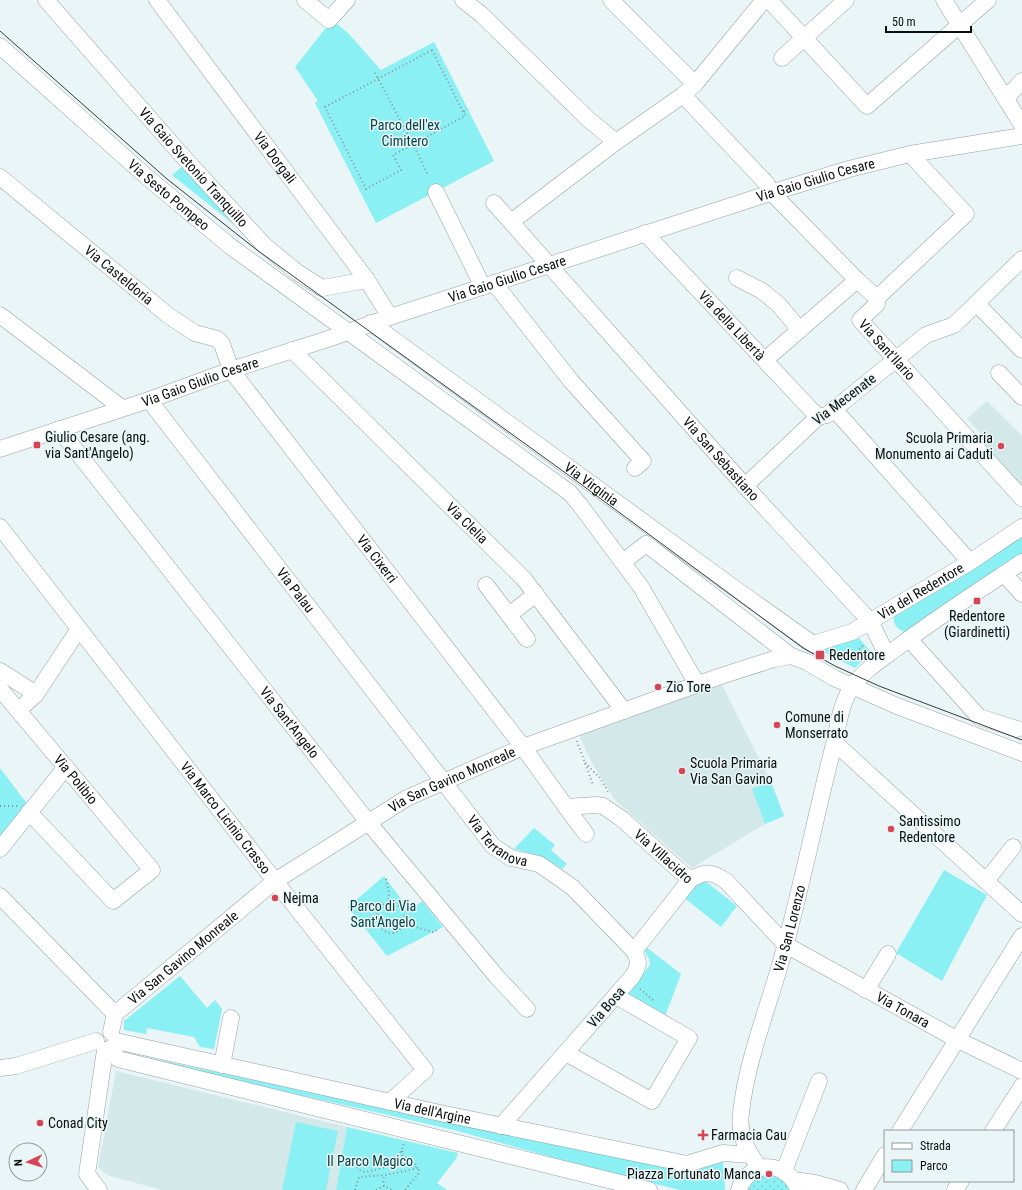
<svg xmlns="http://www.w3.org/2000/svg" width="1022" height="1190" font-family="'Roboto Condensed',sans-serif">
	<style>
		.built { fill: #d3e9e9 }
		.green { fill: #8af0f3 }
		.garden { fill: url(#garden-dots) }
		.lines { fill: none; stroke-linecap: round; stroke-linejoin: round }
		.minor-casing { stroke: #95a0a0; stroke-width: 17 }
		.path { stroke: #8b9394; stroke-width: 2; stroke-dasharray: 1 3; stroke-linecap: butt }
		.minor { stroke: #fff; stroke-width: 16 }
		.tram { stroke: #363b3b; stroke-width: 1 }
		.poi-dot { fill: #d64555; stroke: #e9f5f6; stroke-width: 1.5 }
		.labels { text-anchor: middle; stroke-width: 3; stroke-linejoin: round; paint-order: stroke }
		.park-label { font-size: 14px; fill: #034345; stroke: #e9f5f6 }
		.street-label { font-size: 14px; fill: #0a0e0e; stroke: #e9f5f6 }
		.poi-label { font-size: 14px; fill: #0a0e0e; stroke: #e9f5f6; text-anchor: start }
	</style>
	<defs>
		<pattern id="garden-dots" width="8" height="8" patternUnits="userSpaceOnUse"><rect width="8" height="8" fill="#8af0f3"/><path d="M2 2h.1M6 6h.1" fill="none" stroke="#76cdcf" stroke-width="1.8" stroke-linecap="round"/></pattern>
	</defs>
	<rect width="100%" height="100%" fill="#e9f5f6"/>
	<path class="built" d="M987,401L1022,436V491L975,441L982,435L967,418Z
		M718,677L771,782L784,816L765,824L692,868L615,800L591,761L576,728Z
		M116,1071L347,1127L336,1190H162L107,1175L98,1167Z"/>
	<path class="green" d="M332,20L348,33L381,70L434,42L494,161L376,223L315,103L318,101L295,67Z
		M185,164L256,242L172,175Z
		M1022,532V554L905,632C895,628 893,624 894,613Z
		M858,637L871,652L867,656L864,652L860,655L863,660L855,668L818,649Z
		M0,768L28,805L0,838Z
		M771,782L784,816L765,824L752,789Z
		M534,828L555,845L551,850L567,864L562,869C546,857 533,854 514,849Z
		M944,870L987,895L942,981L896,953Z
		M384,876L410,911L422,901L443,927L387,956L348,907Z
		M704,880L737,906L721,927L682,896Z
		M646,947L681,974L664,1019L627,995L650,965L649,959L644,950Z
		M180,976L207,1008L215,1000L222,1009L214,1049L200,1047L194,1037L147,1028L146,1034L124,1030V1021Z
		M121,1052L600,1153L723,1161L725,1190H680L595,1169L454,1130L120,1054Z
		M296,1122L338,1131L326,1190H282Z
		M347,1127L458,1153L456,1159L437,1183L447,1190H336Z"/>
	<path class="garden" d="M757,1175C774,1175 780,1176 790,1190H745Z"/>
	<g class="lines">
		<g class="minor-casing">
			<g id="minor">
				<path id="s1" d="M46,0L179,152L264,245L297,272L322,288L367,280"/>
				<path id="s2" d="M157,0L367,280L390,317"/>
				<path d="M305,0L329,20L347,0"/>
				<path d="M463,0L482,15L589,120L616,142"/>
				<path d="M611,0L695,84"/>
				<path d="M769,0L867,106L988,0"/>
				<path d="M944,0L1022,125"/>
				<path id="s3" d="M0,46L148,178L230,246L570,493L580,505L641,587L697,684"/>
				<path d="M782,58L846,0"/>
				<path d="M683,95L767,184L771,192L857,280L877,298"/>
				<path d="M1006,98L1022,81"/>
				<path id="s4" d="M910,154L966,214L877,298V304L860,320L1022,498"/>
				<path id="s5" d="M0,177L169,316L195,333L217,339L222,344L231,370L523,747L566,807L596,805L603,806L622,819L690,880"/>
				<path d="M436,192L483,287"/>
				<path id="s6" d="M494,203L745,486L870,621L887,655"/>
				<path d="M511,222L616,142L683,95L695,84L764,0"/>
				<path id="s7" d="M645,233L818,417"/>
				<path d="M737,278L762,291L778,304L800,330"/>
				<path d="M494,283L571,381L643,461L635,468"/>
				<path d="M977,304L1022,350"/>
				<path d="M0,315L122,408"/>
				<path id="s8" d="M371,323L730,585L813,644L852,632L970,562L1022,527"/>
				<path id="s9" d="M292,350L524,579L624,711"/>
				<path d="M765,360L857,280"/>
				<path d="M999,373L1022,397"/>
				<path id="s10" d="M149,400L493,846L511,858L539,864L572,887L634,951C640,962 639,966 632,977L501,1126"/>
				<path d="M834,409L970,562"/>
				<path id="s11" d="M59,429L368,822L497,977L527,1009"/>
				<path id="s12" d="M0,449L149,400L231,370L331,338L390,317L761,196L849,169L910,154L1022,136"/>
				<path d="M745,486L818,417L827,415L926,335L954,325L1022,259"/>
				<path id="s13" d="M0,527L271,876L425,1070L390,1102"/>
				<path d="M623,562L646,544L791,656"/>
				<path d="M1004,574L1022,594"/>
				<path d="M486,585L527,639"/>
				<path d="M509,615L536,594"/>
				<path d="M909,639L979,717L1017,729"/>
				<path d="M0,671L36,694"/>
				<path id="s14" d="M0,689L152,870L113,901L29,812"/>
				<path d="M19,710L36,694L79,629"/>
				<path d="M835,743L1022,914"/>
				<path d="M566,807L586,834"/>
				<path d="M0,849L66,767"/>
				<path d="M986,881L1013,847"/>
				<path d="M0,896L115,1014"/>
				<path id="s15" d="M634,951L690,880C705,871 711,871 726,881L786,945L956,1039L1022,1071"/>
				<path d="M866,990L888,954"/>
				<path id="s16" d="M111,1032L115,1014L275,881L407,798L523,747L718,677L774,659L791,656L807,662L834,678L897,706L1022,753"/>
				<path id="s17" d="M116,1041L440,1113L687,1164L723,1153L750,1155"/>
				<path d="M111,1048L118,1059L649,1190"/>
				<path d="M566,1053L652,1101L689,1038L616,996"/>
				<path d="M222,1065L231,1018"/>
				<path d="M0,1068L16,1066L96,1041"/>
				<path d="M900,1131L1022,936"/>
				<path d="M993,1131L1022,1086"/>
				<path id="s18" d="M760,1168C747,1151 738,1135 741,1113C747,1056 772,999 786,943C803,880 816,815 832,752C838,730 839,706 852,687C863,671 882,659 898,647C938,617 980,590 1022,562"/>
				<path d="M784,1171L819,1081"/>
				<path d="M793,1180L815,1183L840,1190"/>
				<path d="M99,1190L87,1174L105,1050"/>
				<path d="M739,1190C749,1159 788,1160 798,1190"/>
				<path d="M864,1190L885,1155"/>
				<path d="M955,1190L961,1181"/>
			</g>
		</g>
		<path class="path" d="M432,50L465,116L393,155L401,170L366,189L325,107Z
			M375,73L417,152L428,175
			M464,112L467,109
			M859,649L865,644
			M577,741L593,785
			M585,763L600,778L609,793
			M0,806H17
			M386,879L389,893L388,903
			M405,924C407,914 402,904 391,903C363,901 383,954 405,924L433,932L439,929
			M640,989L653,1000
			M402,1151V1155L415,1164L417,1166L416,1168
			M357,1167L361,1171L365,1172C386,1168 398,1165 404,1143
			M384,1186L383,1180L385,1175
			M355,1190L359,1177L385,1175L419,1168V1173L405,1190
			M376,1190L384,1186L392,1190"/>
		<use href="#minor" class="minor"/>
		<path class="tram" d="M0,31L167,179L257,250L578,482L803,648L835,666L879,686L1022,740"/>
	</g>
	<g class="poi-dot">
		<rect x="33" y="441" width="8" height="8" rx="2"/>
		<circle cx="1001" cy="446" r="4"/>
		<rect x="973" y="597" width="8" height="8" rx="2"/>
		<rect x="815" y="650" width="10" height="10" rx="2"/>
		<circle cx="658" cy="687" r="4"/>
		<circle cx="777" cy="725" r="4"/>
		<circle cx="682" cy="771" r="4"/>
		<circle cx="891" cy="829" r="4"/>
		<circle cx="275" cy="898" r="4"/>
		<circle cx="40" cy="1123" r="4"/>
		<path d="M701 1129h4v4h4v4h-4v4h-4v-4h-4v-4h4z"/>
		<circle cx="769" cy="1174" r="4"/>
	</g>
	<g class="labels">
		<g class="park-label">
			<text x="405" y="130">Parco dell'ex<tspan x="405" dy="16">Cimitero</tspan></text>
			<text x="383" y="911">Parco di Via<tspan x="383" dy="16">Sant'Angelo</tspan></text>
			<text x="370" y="1166">Il Parco Magico</text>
		</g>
		<g class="street-label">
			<text dy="5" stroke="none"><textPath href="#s2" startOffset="197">Via Dorgali</textPath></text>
			<text dy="5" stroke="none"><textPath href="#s1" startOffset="223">Via Gaio Svetonio Tranquillo</textPath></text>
			<text dy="5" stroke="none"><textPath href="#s12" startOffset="859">Via Gaio Giulio Cesare</textPath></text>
			<text dy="5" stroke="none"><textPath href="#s3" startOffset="225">Via Sesto Pompeo</textPath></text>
			<text dy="5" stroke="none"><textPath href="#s5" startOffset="154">Via Casteldoria</textPath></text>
			<text dy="5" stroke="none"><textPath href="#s12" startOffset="535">Via Gaio Giulio Cesare</textPath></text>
			<text dy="5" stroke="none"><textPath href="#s7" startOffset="127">Via della Libertà</textPath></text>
			<text dy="5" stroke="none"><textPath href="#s4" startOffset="274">Via Sant'Ilario</textPath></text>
			<text dy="5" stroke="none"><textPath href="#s12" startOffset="211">Via Gaio Giulio Cesare</textPath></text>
			<text transform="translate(844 399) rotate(-37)" y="5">Via Mecenate</text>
			<text dy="5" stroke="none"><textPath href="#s6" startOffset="342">Via San Sebastiano</textPath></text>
			<text dy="5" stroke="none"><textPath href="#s8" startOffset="273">Via Virginia</textPath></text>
			<text dy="5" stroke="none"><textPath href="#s9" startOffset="246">Via Clelia</textPath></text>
			<text dy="5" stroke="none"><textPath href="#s5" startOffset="546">Via Cixerri</textPath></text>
			<text dy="5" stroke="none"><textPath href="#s10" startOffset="240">Via Palau</textPath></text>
			<text dy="5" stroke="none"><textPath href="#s8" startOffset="667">Via del Redentore</textPath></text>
			<text dy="5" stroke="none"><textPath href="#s11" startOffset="373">Via Sant'Angelo</textPath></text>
			<text dy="5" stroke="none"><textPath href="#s14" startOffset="118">Via Polibio</textPath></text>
			<text dy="5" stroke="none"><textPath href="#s16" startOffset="431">Via San Gavino Monreale</textPath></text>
			<text dy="5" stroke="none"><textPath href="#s13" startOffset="368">Via Marco Licinio Crasso</textPath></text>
			<text dy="5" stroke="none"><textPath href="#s10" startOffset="564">Via Terranova</textPath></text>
			<text dy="5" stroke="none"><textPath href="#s5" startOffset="974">Via Villacidro</textPath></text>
			<text dy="5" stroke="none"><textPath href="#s18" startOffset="251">Via San Lorenzo</textPath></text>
			<text dy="5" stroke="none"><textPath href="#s16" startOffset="107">Via San Gavino Monreale</textPath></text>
			<text transform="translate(606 1007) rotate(-49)" y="5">Via Bosa</text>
			<text dy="5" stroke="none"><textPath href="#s15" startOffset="351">Via Tonara</textPath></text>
			<text dy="5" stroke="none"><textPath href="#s17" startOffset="324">Via dell'Argine</textPath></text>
		</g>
		<g class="poi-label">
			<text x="45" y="442">Giulio Cesare (ang.<tspan x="45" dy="16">via Sant'Angelo)</tspan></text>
			<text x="993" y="443" text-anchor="end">Scuola Primaria<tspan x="993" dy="16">Monumento ai Caduti</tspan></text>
			<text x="977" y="621" text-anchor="middle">Redentore<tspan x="977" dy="16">(Giardinetti)</tspan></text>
			<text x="829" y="660">Redentore</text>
			<text x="666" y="692">Zio Tore</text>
			<text x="785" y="722">Comune di<tspan x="785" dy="16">Monserrato</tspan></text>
			<text x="690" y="768">Scuola Primaria<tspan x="690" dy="16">Via San Gavino</tspan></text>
			<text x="899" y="826">Santissimo<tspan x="899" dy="16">Redentore</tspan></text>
			<text x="283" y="903">Nejma</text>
			<text x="48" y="1128">Conad City</text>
			<text x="711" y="1140">Farmacia Cau</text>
			<text x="761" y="1179" text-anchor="end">Piazza Fortunato Manca</text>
		</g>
	</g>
	<rect x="884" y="1130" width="130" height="52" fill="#e9f5f6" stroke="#909999"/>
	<rect x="892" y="1143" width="20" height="6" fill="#ffffff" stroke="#909999"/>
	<text x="920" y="1150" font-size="12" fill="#0a0e0e">Strada</text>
	<rect x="892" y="1160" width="20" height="12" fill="#8af0f3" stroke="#909999"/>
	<text x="920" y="1170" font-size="12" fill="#0a0e0e">Parco</text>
	<g transform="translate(28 1162) rotate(266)"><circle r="19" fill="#e9f5f6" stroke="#909999"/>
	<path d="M0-3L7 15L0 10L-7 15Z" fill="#d64555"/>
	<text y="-6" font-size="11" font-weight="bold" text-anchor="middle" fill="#0a0e0e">N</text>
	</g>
	<path d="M886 26v6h85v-6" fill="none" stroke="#0a0e0e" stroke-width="2"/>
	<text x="892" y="26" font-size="12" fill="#0a0e0e" stroke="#e9f5f6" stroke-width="3" paint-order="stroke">50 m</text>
</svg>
